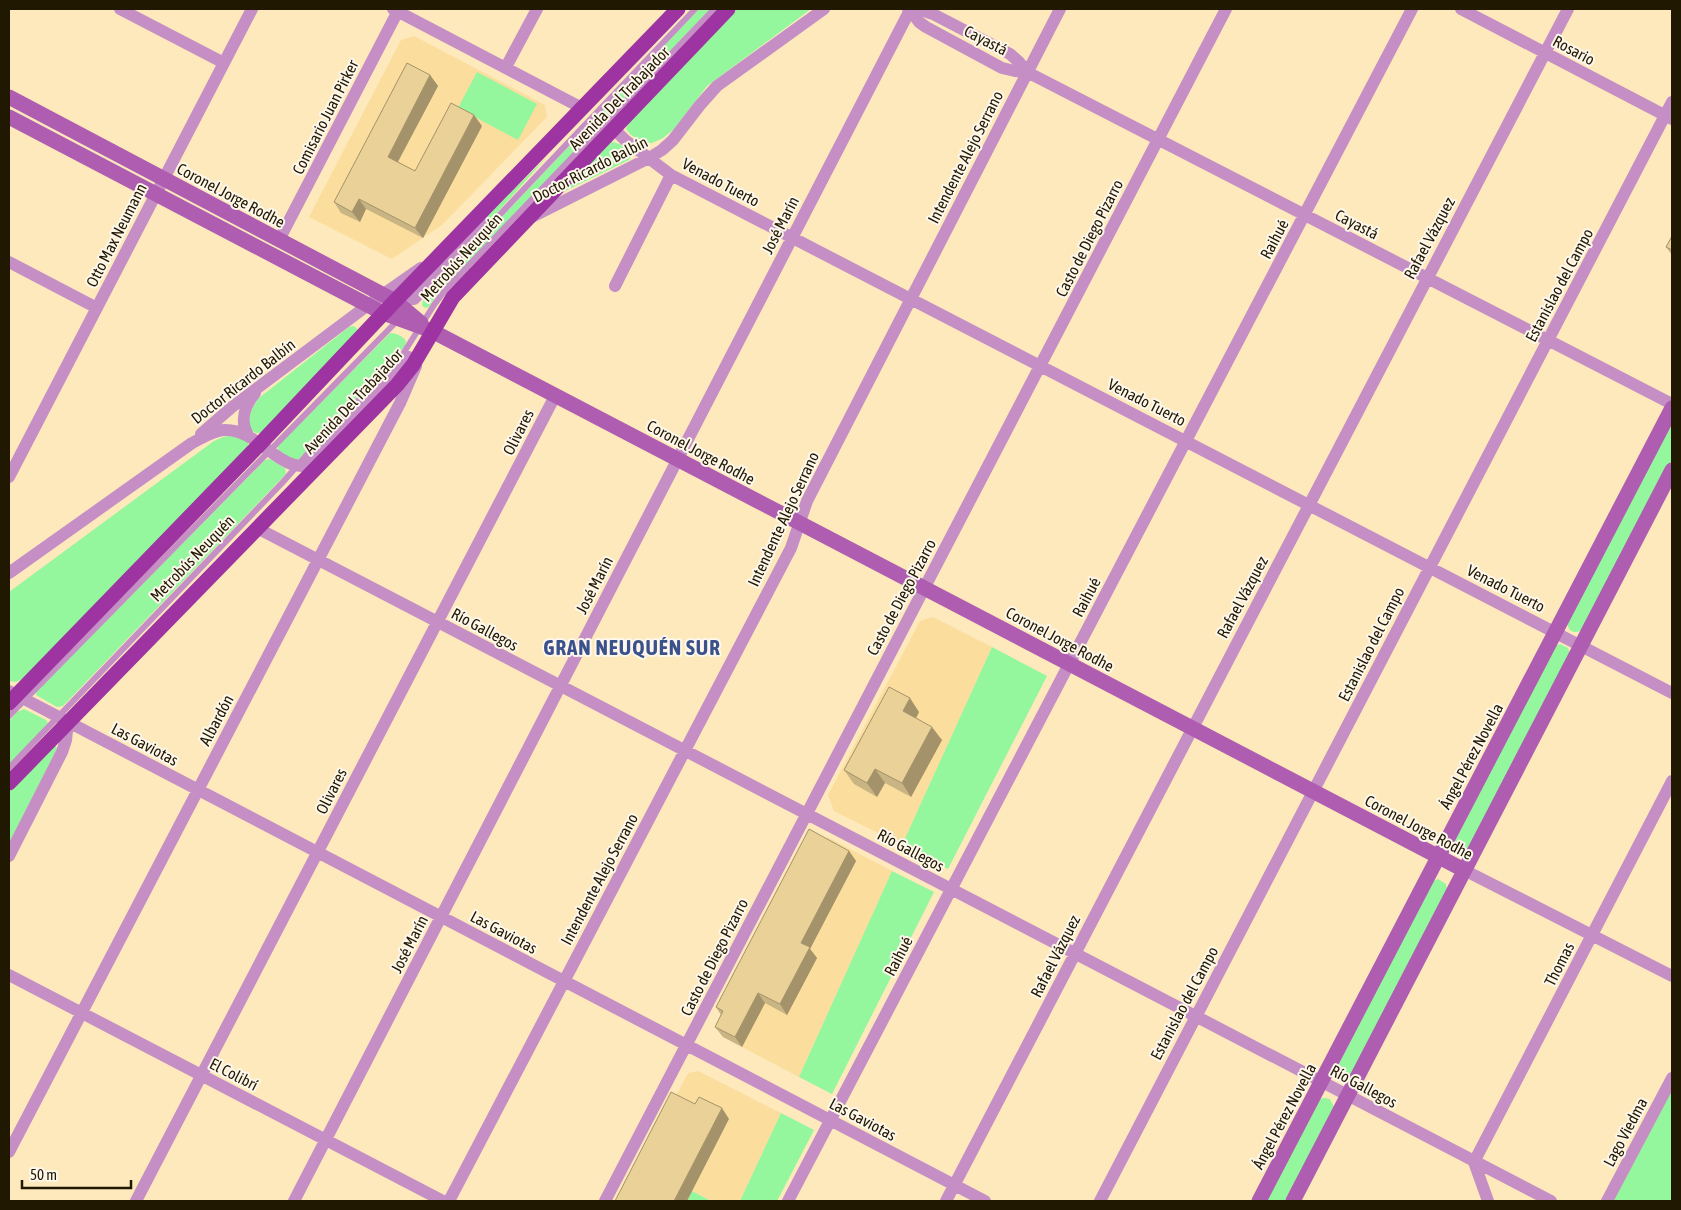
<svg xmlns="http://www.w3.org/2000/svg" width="1681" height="1210" font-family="'Asap Condensed',sans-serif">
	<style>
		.built { fill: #fbde9d }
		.green { fill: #94f69d }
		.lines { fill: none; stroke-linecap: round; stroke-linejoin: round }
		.lane { stroke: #c58ec5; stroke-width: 6 }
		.street { stroke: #c58ec5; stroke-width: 12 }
		.secondary { stroke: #af5db1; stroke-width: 15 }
		.primary { stroke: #9d34a1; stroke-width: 15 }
		.wall { fill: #c9b483 }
		.shaded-wall { fill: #a4926a }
		.building { fill: #ead198; stroke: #a4926a }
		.labels { text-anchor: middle; stroke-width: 4; stroke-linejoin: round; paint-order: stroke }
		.street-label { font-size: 16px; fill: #211802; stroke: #fdf7ec }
		.district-label { font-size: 21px; font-weight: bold; letter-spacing: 1px; fill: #3b518c; stroke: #fdf7ec }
	</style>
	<rect width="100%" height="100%" fill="#fde9bb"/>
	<path class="built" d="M414,36L545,105L547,117L442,225L392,259L309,217L401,40Z
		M933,617L992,647L902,845L834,811L828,795L920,621Z
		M827,837L892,871L799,1077L723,1037Z
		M698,1071L781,1113L740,1201H711L692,1191L687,1201H621L688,1073Z"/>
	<path class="green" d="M699,9H710L437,295L429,307L426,308L422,306L423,300Z
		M737,9H811L707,86L674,129L663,138L652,143L642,142L630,134L626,129L629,121Z
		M477,72L537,104L518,140L458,108Z
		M611,142C619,142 628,149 631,156L629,160L561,193Z
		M547,157L487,224L482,220Z
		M354,326L358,330L261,433H256L251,430C247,416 251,410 259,398L349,327Z
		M390,333C396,333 403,336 406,341L405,346L298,460L295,461L278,450V446Z
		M1672,425V460L1585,628C1577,634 1569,634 1567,623L1670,427Z
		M233,435L248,442V447L24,678L16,682L9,681V592L214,441L223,437Z
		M270,459L285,468L286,473L284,476L63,706L57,707L36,695V692L265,460Z
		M1560,644L1568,648L1570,654L1468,850H1459L1454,842L1555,646Z
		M992,647L1047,676L948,869L902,845Z
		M24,709L46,720L48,723L9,765V721L17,712Z
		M52,746H56L57,749L9,843V792Z
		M892,871L934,892L832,1094L799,1077Z
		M1438,879L1446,884L1447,889L1349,1078H1340L1335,1071L1433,881Z
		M1672,1088V1201H1612Z
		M1325,1098L1330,1099L1334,1107L1286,1201H1266L1319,1099Z
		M781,1113L814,1130L777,1201H740Z
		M692,1191L711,1201H687Z"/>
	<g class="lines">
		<path class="lane" d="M488,227L695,9
			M401,357L434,305L446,289L714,9
			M9,716L399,319
			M9,768L283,482L311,450"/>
		<path class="street" d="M120,9L224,63
			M393,9L582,108
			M908,9L924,11L933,14L1010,54L1019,62L1027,72
			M1461,9L1672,119
			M910,10L919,22L926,27L1002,68L1015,71L1027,72L1672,404
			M506,67L537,9
			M614,129L625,140L671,175L1672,693
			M532,217L649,158L662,150L673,140L700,105L717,86L824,9
			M482,220L487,224L414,299H410V295Z
			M279,240L399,9
			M9,262L97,308
			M615,286L671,175
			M405,357H409L408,362L310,462L315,451L322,442Z
			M201,434L232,407L368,305L421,268
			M249,437C239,421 244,407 255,393
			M9,477L252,9
			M257,528L1551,1201
			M9,573L192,443C202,438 212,431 224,430C263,428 281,484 323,460
			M9,691L985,1201
			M9,856L62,752L66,740L68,722
			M1464,870L1672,976
			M9,975L443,1201
			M9,1152L400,403L416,366
			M136,1201L555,396
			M294,1201L910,10
			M449,1201L791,548L807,501L1060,9
			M605,1201L1226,9
			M788,1201L1412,9
			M946,1201L1568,9
			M1100,1201L1672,102
			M1488,1201L1474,1162L1672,781
			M1607,1201L1672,1078"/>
		<path class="secondary" d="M9,97L395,301L421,323
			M9,117L383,313L432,331L1464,870
			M1259,1201L1672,408
			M1293,1201L1672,470"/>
		<path class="primary" d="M9,703L260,444L395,301L678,9
			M9,783L397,385L413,365L453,297L728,9"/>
	</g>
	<path class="wall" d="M430,75L438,86L398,162L415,171L482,126L423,238L366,209L360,222L341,213L334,202Z
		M1672,236V255L1666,247Z
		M919,712L916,718L942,740L911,797L885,783L877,797L854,784L844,770Z
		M849,851L856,861L810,949L817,958L787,1015L765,1003L742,1047L723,1037L715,1027L721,1015L716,1007Z"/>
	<path class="shaded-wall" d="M430,75L438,86L395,167L388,157Z
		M474,115L482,126L423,238L415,228Z
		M359,199L366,209L360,222L352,212Z
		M910,698L919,712L913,724L903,711Z
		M932,727L942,740L911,797L902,783Z
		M875,769L885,783L877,797L867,783Z
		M849,851L856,861L810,949L817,958L787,1015L780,1004L801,943Z
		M758,993L765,1003L742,1047L735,1037Z
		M722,1108L729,1119L687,1201H674Z"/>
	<path class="building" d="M407,63L430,75L388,157L415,171L451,103L474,115L415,228L359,199L352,212L334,202Z
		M1672,236V250L1666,247Z
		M889,687L910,698L903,711L932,727L902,783L875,769L867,783L844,770Z
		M809,829L849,851L801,943L810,947L780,1004L758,993L735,1037L715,1027L723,1011L716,1007Z
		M671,1092L695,1104L699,1097L722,1108L674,1201H615Z"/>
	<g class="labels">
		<g class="street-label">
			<text transform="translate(986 40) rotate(27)" y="6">Cayastá</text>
			<text transform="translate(1574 50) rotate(28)" y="6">Rosario</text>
			<text transform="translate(619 98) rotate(-46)" y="6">Avenida Del Trabajador</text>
			<text transform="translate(325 117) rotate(-63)" y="6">Comisario Juan Pirker</text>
			<text transform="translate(965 157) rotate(-63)" y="6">Intendente Alejo Serrano</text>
			<text transform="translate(590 169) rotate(-27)" y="6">Doctor Ricardo Balbín</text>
			<text transform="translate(721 182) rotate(28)" y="6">Venado Tuerto</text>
			<text transform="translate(231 195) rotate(28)" y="6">Coronel Jorge Rodhe</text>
			<text transform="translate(1357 224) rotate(27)" y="6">Cayastá</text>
			<text transform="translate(780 225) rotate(-63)" y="6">José Marín</text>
			<text transform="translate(116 235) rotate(-63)" y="6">Otto Max Neumann</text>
			<text transform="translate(1089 238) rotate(-63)" y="6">Casto de Diego Pizarro</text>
			<text transform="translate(1429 238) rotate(-62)" y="6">Rafael Vázquez</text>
			<text transform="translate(1274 239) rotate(-62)" y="6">Raihué</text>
			<text transform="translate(461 257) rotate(-48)" y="6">Metrobús Neuquén</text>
			<text transform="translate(1559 285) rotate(-62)" y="6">Estanislao del Campo</text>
			<text transform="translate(243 381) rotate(-38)" y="6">Doctor Ricardo Balbín</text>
			<text transform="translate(353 401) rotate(-47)" y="6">Avenida Del Trabajador</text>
			<text transform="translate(1147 402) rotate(27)" y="6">Venado Tuerto</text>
			<text transform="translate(518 432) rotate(-63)" y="6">Olivares</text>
			<text transform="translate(701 452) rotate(28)" y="6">Coronel Jorge Rodhe</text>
			<text transform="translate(783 519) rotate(-65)" y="6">Intendente Alejo Serrano</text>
			<text transform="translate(192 558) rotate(-46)" y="6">Metrobús Neuquén</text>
			<text transform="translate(594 585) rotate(-63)" y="6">José Marín</text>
			<text transform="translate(1506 588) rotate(27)" y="6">Venado Tuerto</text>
			<text transform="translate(901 597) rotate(-62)" y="6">Casto de Diego Pizarro</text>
			<text transform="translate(1086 597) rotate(-62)" y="6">Raihué</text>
			<text transform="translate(1242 597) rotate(-62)" y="6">Rafael Vázquez</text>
			<text transform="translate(485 629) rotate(28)" y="6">Río Gallegos</text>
			<text transform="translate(1060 639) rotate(28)" y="6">Coronel Jorge Rodhe</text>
			<text transform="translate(1371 644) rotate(-63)" y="6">Estanislao del Campo</text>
			<text transform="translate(216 720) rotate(-62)" y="6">Albardón</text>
			<text transform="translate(145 744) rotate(28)" y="6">Las Gaviotas</text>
			<text transform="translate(1471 756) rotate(-62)" y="6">Ángel Pérez Novella</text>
			<text transform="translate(331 791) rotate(-63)" y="6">Olivares</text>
			<text transform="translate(1419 827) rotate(28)" y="6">Coronel Jorge Rodhe</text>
			<text transform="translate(911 850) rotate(28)" y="6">Río Gallegos</text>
			<text transform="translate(599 879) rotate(-62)" y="6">Intendente Alejo Serrano</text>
			<text transform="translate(504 932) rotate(28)" y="6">Las Gaviotas</text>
			<text transform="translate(409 944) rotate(-63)" y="6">José Marín</text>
			<text transform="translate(898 956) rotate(-62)" y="6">Raihué</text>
			<text transform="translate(1055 956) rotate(-63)" y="6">Rafael Vázquez</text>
			<text transform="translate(714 957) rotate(-63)" y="6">Casto de Diego Pizarro</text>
			<text transform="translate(1559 964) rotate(-63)" y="6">Thomas</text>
			<text transform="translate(1184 1003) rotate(-62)" y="6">Estanislao del Campo</text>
			<text transform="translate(234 1074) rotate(27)" y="6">El Colibrí</text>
			<text transform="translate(1364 1086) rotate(28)" y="6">Río Gallegos</text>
			<text transform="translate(1284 1116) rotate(-62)" y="6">Ángel Pérez Novella</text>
			<text transform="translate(863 1119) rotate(28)" y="6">Las Gaviotas</text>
			<text transform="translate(1625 1132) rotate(-62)" y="6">Lago Viedma</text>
		</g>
		<g class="district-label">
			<text x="632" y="655">GRAN NEUQUÉN SUR</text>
		</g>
	</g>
	<rect width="1681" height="1210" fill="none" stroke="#211802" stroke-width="20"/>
	<path d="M22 1180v8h109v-8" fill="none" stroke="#211802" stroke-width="2.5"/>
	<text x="30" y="1180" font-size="15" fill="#211802" stroke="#fdf7ec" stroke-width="4" paint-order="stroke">50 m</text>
</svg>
